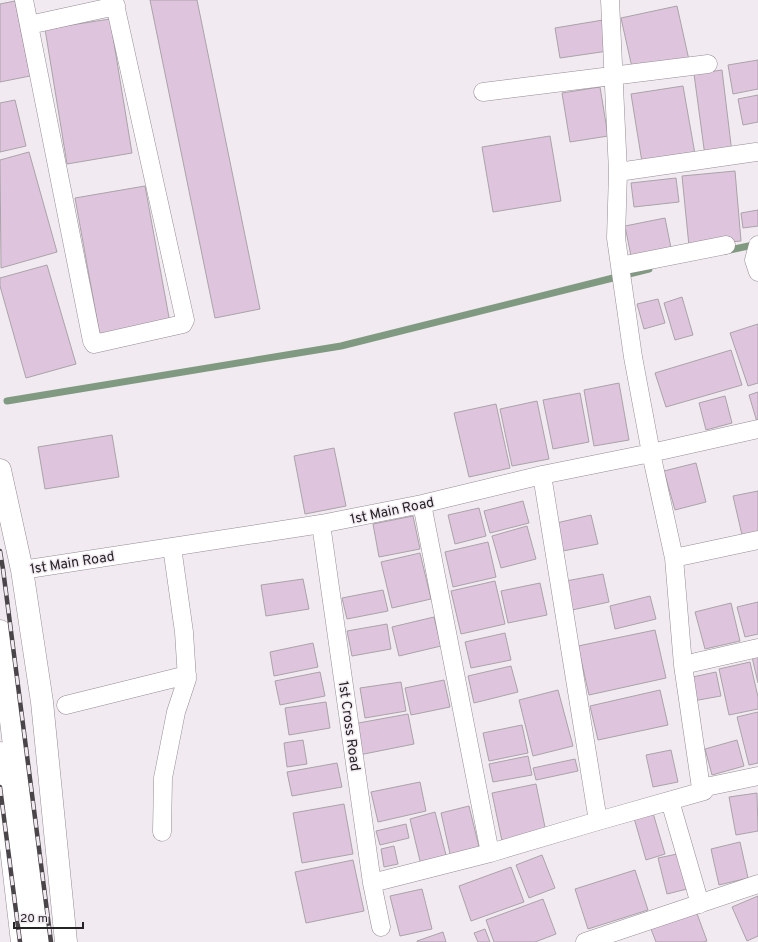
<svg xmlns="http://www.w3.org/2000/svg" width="758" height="942" font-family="Overpass,sans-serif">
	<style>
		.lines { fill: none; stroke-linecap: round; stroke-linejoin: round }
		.stream { stroke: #809a82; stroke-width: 7 }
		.building { fill: #dfc4dd; stroke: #aaa3a9 }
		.minor-casing { stroke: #948d93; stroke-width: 19 }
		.tertiary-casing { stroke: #948d93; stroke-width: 23 }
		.trunk-casing { stroke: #948d93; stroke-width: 23 }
		.minor { stroke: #fff; stroke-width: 18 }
		.tertiary { stroke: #fff; stroke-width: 22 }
		.trunk { stroke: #fff; stroke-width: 22 }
		.rail-casing { stroke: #494549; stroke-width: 4.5 }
		.rail { stroke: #f2eaf1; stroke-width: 3; stroke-dasharray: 9; stroke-linecap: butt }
		.labels { text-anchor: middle; stroke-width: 3; stroke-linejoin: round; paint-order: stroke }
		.street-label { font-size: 14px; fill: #262326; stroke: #f2eaf1 }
	</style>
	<rect width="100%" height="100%" fill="#f2eaf1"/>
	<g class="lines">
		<path class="stream" d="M725,251L758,244
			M7,401L341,346L649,269"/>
	</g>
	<path class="building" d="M150,0H197L260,309L215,318Z
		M15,1L30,76L0,82V4Z
		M677,6L689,60L633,72L621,18Z
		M110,19L132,153L67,164L45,29Z
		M603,20L608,51L560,58L555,28Z
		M758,60V89L733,94L728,65Z
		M722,70L732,153L705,156L694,74Z
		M683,86L695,154L642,162L631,94Z
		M600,87L608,136L570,142L562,93Z
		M758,95V122L743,125L738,99Z
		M15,100L26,146L0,152V103Z
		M550,136L561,201L493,212L482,147Z
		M29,152L57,252L1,268L0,160Z
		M735,171L741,241L689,246L682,176Z
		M676,178L679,202L634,207L631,183Z
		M145,186L170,323L100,336L75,198Z
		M758,210V226L743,228L741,213Z
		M665,218L671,248L631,256L625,226Z
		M47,265L76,364L26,378L0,286V278Z
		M682,297L693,335L675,340L664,303Z
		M658,299L665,323L644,329L637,304Z
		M758,324V383L748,386L730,333Z
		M731,350L742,385L666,407L655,373Z
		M619,383L629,440L594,446L584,390Z
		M758,392V421L757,422L749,395Z
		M580,393L589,442L553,449L543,400Z
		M725,396L732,423L706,430L699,403Z
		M537,401L549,459L512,466L500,409Z
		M496,404L510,468L469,477L454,413Z
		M112,435L119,477L45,489L38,447Z
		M334,448L346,506L305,514L294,456Z
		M696,463L706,502L675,510L664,471Z
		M758,491V532L742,535L733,496Z
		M523,501L529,523L490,533L484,511Z
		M479,508L486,536L455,544L448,515Z
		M591,515L598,544L558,552L552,524Z
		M413,516L420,549L379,557L373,524Z
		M527,526L536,559L501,568L492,536Z
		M488,542L496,577L453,587L445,552Z
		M420,553L431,599L392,608L381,562Z
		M603,574L609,602L572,610L566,581Z
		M303,579L309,609L266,616L261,585Z
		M495,581L505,624L461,634L451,591Z
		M540,583L547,615L508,623L501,591Z
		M383,590L388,611L347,619L342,598Z
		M650,596L656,619L615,629L610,606Z
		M758,602V634L745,637L737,607Z
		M731,603L740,641L705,649L695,612Z
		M434,617L441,646L399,656L392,627Z
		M387,624L391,649L352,656L347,631Z
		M655,630L666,678L589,695L578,646Z
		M505,633L511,660L471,668L465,642Z
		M313,643L318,667L274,676L270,652Z
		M758,656V683L752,657Z
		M750,662L758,697V709L729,715L719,669Z
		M511,666L518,692L474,703L468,676Z
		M320,672L325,696L280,705L275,681Z
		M716,672L721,696L693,701L688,678Z
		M444,680L450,707L411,715L405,688Z
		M401,682L406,711L365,718L360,688Z
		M558,690L573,746L533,756L519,700Z
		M660,690L668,725L598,740L590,706Z
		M326,702L330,728L289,735L285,708Z
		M758,712V763L749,765L737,717Z
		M408,714L414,744L359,755L353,724Z
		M522,725L528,753L489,761L483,733Z
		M303,740L307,764L287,767L284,743Z
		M737,740L744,766L712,775L705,749Z
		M671,750L678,782L653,787L646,755Z
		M528,756L532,775L493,782L489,764Z
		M575,759L578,771L536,780L533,768Z
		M337,763L342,787L292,796L287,772Z
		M420,782L426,811L378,822L371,792Z
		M536,784L546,832L502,841L492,793Z
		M757,793L758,831L736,835L729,797Z
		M344,804L353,854L302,863L293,813Z
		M469,806L480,851L451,858L441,813Z
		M435,812L447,859L421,865L410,819Z
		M653,813L665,854L646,860L634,818Z
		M406,824L409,838L380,845L376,831Z
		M740,842L748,878L719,885L711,849Z
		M394,846L398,864L384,867L381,849Z
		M682,853L691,888L667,894L658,858Z
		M542,855L555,888L529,898L516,865Z
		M353,860L364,911L306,923L295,872Z
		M511,867L524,902L471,921L459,886Z
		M635,870L648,910L588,929L575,889Z
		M422,889L432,929L400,936L390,896Z
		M758,896V936L747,941L732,907Z
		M543,899L556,934L535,942H494L486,920Z
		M695,908L707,941L703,942H656L649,924Z
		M485,929L490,942H478L474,933Z
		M443,932L446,942H417V941Z"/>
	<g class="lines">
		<g class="minor-casing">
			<path id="minor" d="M24,0L92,341L94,344L183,324L185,320L114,0
				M29,25L116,6
				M483,92L708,64
				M618,172L756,152
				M758,245L754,260L758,272
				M620,266L726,245
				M542,475L598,821
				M422,504L490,853
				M321,524L372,883L381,927
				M674,558L758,540
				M22,570L321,524L422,504L542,475L651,453L758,429
				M683,665L758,648
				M66,705L187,675
				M701,788L758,776
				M670,801L700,904
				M162,832L163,778L176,712L187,679L184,632L172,547
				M372,883L490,853L598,821L704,791L701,788L683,665L674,558L651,453L633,357L616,238L618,172L610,0
				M585,942L758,884"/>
		</g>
		<g class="tertiary-casing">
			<path id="tertiary" d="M0,470L22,570L42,702L66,942
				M0,631L38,942"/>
		</g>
		<g class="trunk-casing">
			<path id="trunk" d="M0,753L22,942"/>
		</g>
		<use href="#minor" class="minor"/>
		<use href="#tertiary" class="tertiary"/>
		<use href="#trunk" class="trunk"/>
		<g class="rail-casing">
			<path id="rail" d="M0,551L3,569L51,942
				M0,787L20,942"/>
		</g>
		<use href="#rail" class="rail"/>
	</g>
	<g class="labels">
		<g class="street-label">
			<text transform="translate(392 510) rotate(-12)" y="5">1st Main Road</text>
			<text transform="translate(72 562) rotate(-9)" y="5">1st Main Road</text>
			<text transform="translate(350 726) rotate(82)" y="5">1st Cross Road</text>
		</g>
	</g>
	<path d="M14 922v6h69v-6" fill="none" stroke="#262326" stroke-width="2"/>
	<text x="20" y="922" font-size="12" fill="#262326" stroke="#f2eaf1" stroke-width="3" paint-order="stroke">20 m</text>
</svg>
